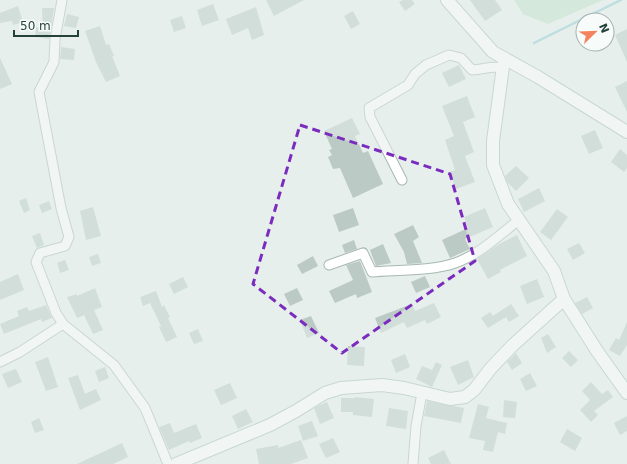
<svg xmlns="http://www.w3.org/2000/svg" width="627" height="464" font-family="'DejaVu Sans',sans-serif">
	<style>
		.green { fill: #bfe0c8 }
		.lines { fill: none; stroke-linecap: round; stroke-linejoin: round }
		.stream { stroke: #8ec9d4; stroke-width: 2.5 }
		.building { fill: #bbcac4 }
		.minor-casing { stroke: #a8b8b2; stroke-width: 11 }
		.secondary-casing { stroke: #a4bbb3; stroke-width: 14 }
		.minor { stroke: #fff; stroke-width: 9 }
		.secondary { stroke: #fff; stroke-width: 12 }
		.marked { fill: none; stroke: #7b2cbf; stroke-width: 3; stroke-dasharray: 8 5; stroke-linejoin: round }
	</style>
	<rect width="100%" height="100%" fill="#e6efeb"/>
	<path class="green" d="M514,0H603L548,24L523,14Z"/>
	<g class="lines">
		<path class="stream" d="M534,43L621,0"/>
	</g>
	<path class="building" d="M266,0H304L274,16Z
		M403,0H412L415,4L405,11L399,2Z
		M470,0H495L502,10L485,21Z
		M213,4L219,20L202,26L197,10Z
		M18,6L23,22L13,25L12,21L0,23V13Z
		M256,7L264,35L252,40L248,28L232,35L226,19Z
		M42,8H54L49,39L35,37L36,27L43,28Z
		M353,11L360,24L351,29L344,16Z
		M67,14L79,17L76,28L64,26Z
		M182,16L186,28L174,32L170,20Z
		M100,26L106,45L109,44L114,56H112L120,76L106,82L96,62L85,31Z
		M627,29V62L615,35Z
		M61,47L75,49L74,60L60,59Z
		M0,58L12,84L0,89Z
		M459,65L466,79L449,87L442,73Z
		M627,81V112L615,87Z
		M467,96L475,117L463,122L474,152L465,156L475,182L456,189L449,172L455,170L445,140L454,136L442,106Z
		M352,118L360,134L355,136L363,153L368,151L383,184L353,198L340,168L333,169L328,157L332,155L329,150L332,149L324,131Z
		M595,130L603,148L589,154L581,136Z
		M620,149L627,155V168L624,172L611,162Z
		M516,166L529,178L516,191L507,182L505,176Z
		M539,188L545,201L524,212L518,199Z
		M26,198L30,210L24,213L19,201Z
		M49,201L52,209L42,213L39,205Z
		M93,207L101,236L86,240L80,211Z
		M353,208L359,225L339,232L333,215Z
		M485,208L493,227L465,239L470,249L450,258L442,240L468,228L464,217Z
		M557,209L568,217L551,240L540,232Z
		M413,225L419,237L413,241L422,263L407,264L404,252L394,234Z
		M40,233L44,245L37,248L32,236Z
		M517,235L527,256L500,270L501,272L488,279L477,259L499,244Z
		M354,240L357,249L345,253L342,245Z
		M579,243L585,253L573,260L567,249Z
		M383,244L391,263L376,266L370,250Z
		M98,254L101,263L92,266L89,257Z
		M313,256L318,266L302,274L297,265Z
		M65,260L69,270L60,273L57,263Z
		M360,261L372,292L357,298L356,294L335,303L329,291L353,280L346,265Z
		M18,274L24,290L0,300V282Z
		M425,276L430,287L416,293L411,282Z
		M183,277L188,287L174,294L169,284Z
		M537,279L544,297L527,304L520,286Z
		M95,288L102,307L94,310L103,330L93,334L84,315L77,318L67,297L77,294V296Z
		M297,288L303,300L290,306L284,294Z
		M156,291L162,307L164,305L170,317L168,318L177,337L166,342L159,327L161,326L150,303L143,306L140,297Z
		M587,297L593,308L582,314L575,303Z
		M434,303L441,317L427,324L425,320L407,328L404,322L381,333L375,318L412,304L415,311Z
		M511,304L519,316L509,322L506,317L488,328L481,318L490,312L493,316Z
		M46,305L52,318L42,322L41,319L4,334L0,324L19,316L17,311L27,307L29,311Z
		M311,316L319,333L307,338L300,320Z
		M627,322V345L620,356L609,350L616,338L619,340Z
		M198,329L203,341L194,344L189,333Z
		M548,334L556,347L547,353L541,338Z
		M348,346L365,347L364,366L347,365Z
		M569,351L578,360L571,367L562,358Z
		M516,353L522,363L512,370L507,362Z
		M405,354L410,367L396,373L391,360Z
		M48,357L58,387L46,391L35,362Z
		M468,360L474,377L458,385L450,367Z
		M436,362L442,365L432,387L416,379L422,366L432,370Z
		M105,367L109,378L99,382L95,371Z
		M16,369L22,382L8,388L2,374Z
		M530,373L537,386L526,391L520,379Z
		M78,375L85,394L96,389L101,400L80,410L68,378Z
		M591,382L602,394L608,390L613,397L594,411L598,415L591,422L580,410L590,400L582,391Z
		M230,383L237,398L221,405L214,390Z
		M355,397L374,399L372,417L353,415V412H341V398H355Z
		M504,400L517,402L515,418L503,417Z
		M427,401L464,408L461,423L424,416Z
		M327,402L334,418L320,424L314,408Z
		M478,404L489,407L486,418L507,423L505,434L498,432L493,452L483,450L485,441L469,438Z
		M389,408L408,411L406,429L386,426Z
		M246,409L253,422L238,429L232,416Z
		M627,416V431L620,435L614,423Z
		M39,418L44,430L35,433L31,422Z
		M312,421L318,436L303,441L298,426Z
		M170,423L174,433L196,424L202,438L190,443L189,441L169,450L159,427Z
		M567,429L582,438L575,451L560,442Z
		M333,438L340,452L326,458L319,444Z
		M301,440L308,458L291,464H259L256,449L278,445V448Z
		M122,443L128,457L113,464H77Z
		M444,450L451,464H431L428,458Z"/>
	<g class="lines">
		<g class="minor-casing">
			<path id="minor" d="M62,0L55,39L54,62L39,92L61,208L69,237L65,246L40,253L36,262L56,313L63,324L114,365L145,408L168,464
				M402,180L370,117L369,108L408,85L415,74L426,65L449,55L461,58L472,70C484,70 490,65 502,68
				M329,265L363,253L372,272C396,270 433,271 455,263C479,255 499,235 519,220
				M0,362L20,352L63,324
				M413,464L416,426L422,393"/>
		</g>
		<g class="secondary-casing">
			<path id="secondary" d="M447,0L493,52L538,77L627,132
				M504,59L493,141V165L508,204L554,271L564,299L597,351L627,393
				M176,464L270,425L296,411L325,393L341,388L382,385L404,388L450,399L465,397L474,390L491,368L513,345L564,299"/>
		</g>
		<use href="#minor" class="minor"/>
		<use href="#secondary" class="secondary"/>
	</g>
	<path d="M0 0H627V464H0ZM300,125L450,174L475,261L342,353L253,284Z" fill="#e6efeb" fill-opacity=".55" fill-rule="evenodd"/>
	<path class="marked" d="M300,125L450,174L475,261L342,353L253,284Z"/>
	<g transform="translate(595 32) rotate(67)"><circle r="19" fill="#f7fbf9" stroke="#a3b1ad"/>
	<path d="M0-3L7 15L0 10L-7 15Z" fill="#f4845f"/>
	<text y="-6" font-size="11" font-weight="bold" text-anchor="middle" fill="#24423a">N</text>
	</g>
	<path d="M14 30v6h64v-6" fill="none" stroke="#24423a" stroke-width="2"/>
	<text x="20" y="30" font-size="12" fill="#24423a" stroke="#f7fbf9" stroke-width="3" paint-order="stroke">50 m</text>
</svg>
